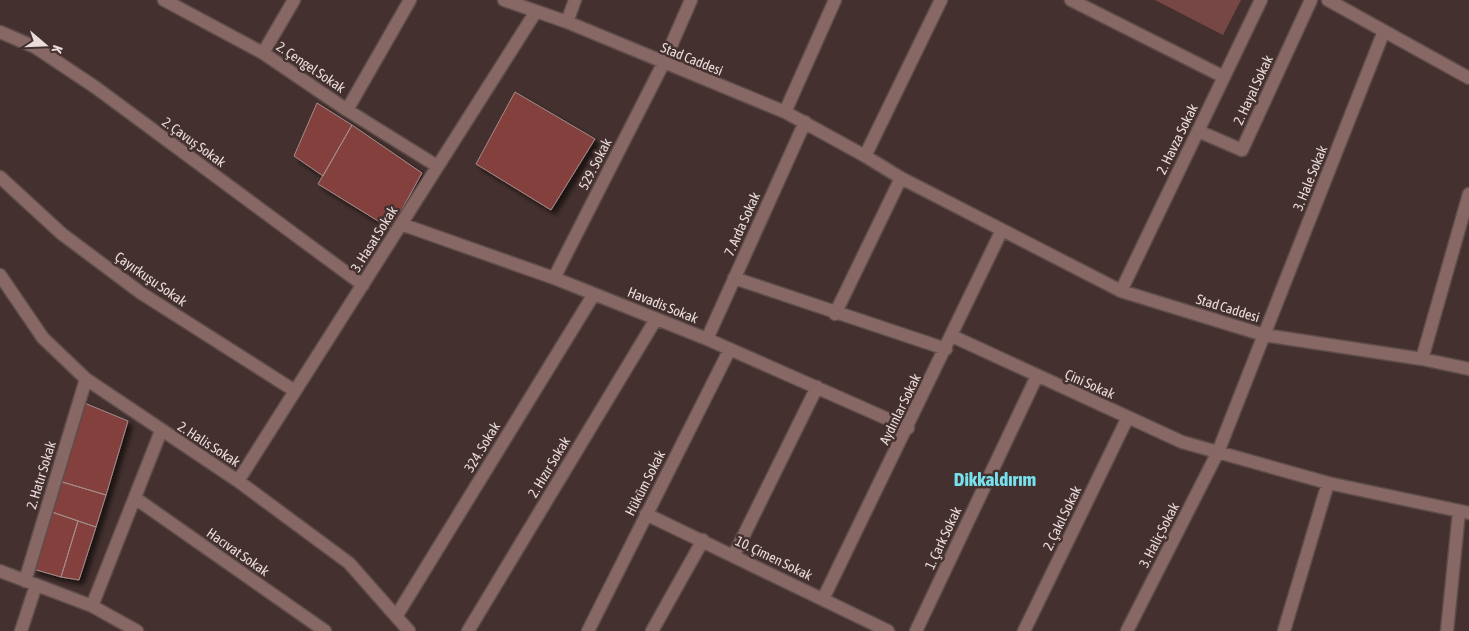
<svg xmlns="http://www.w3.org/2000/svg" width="1469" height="631" font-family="'Asap Condensed',sans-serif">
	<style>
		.green { fill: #764744 }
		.building { fill: #83403c; stroke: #a48c89; filter: url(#shadow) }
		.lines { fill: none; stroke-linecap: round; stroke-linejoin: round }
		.minor-casing { stroke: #5f4d4b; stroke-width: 15 }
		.minor { stroke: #886865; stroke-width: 12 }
		.labels { text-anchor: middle; stroke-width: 5; stroke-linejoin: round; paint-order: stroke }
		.street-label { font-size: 14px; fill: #eadddc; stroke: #44312f }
		.district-label { font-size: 19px; font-weight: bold; fill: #77e2ee; stroke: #44312f }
	</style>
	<defs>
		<filter id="shadow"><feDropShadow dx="4.5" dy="4.5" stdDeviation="2.5" flood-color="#0009"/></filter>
	</defs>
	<rect width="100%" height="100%" fill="#44312f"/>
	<path class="green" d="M1155,0H1241L1223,35Z"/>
	<path class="building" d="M515,92L595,139L551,210L476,164Z
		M317,103L352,125L323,176L294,156Z
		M352,125L422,173L391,229L318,184Z
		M82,402L128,421L106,495L59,481Z
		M59,481L106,495L96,527L49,511Z
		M49,511L78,521L61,577L33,569Z
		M78,521L96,527L79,580L61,577Z"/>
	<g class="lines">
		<g class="minor-casing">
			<path id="minor" d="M164,0L263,53L347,110L437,166
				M504,0L567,22L785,112L865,156L901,178L1121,291L1264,335L1218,452L1127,631
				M1071,0L1224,77
				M1328,0L1469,78
				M567,22L575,0
				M1384,31L1264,335L1422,359L1469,369
				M0,32L35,47L95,87L363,285
				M263,53L294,0
				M347,110L410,0
				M785,112L835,0
				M1198,131L1242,150L1311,0
				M865,156L941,0
				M0,177L62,234L141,293L295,391
				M401,224L554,278L707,339L908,428
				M0,275L43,338L86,379L238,481L349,563L409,631
				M554,278L663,64L691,0
				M734,278L946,349
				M1121,291L1261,0
				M835,314L901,178
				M952,336L1182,442L1328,483L1469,513
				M707,339L805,122
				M1422,359L1469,194
				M238,481L535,13
				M135,498L325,631
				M646,514L888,631
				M734,555L817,387
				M0,571L92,606L137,631
				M25,581L86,379
				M823,599L1002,230
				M92,606L161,431
				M397,615L594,294
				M21,631L36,585
				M468,631L656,319
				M588,631L730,349
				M652,631L703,540
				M916,631L1037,376
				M1024,631L1128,417
				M1284,631L1328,483
				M1447,631L1459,512"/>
		</g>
		<use href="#minor" class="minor"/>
	</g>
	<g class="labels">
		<g class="street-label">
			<text transform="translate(692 59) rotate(22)" y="5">Stad Caddesi</text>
			<text transform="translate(311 67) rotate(34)" y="5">2. Çengel Sokak</text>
			<text transform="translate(1253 90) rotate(-65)" y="5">2. Hayal Sokak</text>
			<text transform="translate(1177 139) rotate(-64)" y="5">2. Havza Sokak</text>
			<text transform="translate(194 142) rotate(36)" y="5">2. Çavuş Sokak</text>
			<text transform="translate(595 164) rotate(-63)" y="5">529. Sokak</text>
			<text transform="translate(1310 178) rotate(-68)" y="5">3. Hale Sokak</text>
			<text transform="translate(742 224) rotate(-66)" y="5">7. Arda Sokak</text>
			<text transform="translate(374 239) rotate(-58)" y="5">3. Hasat Sokak</text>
			<text transform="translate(151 279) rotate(35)" y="5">Çayırkuşu Sokak</text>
			<text transform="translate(663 305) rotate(22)" y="5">Havadis Sokak</text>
			<text transform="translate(1228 308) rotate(17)" y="5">Stad Caddesi</text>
			<text transform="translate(1090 384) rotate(24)" y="5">Çini Sokak</text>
			<text transform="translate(900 409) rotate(-64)" y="5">Aydınlar Sokak</text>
			<text transform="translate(209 444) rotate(33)" y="5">2. Halis Sokak</text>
			<text transform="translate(482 447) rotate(-59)" y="5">324. Sokak</text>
			<text transform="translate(549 467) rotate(-59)" y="5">2. Hızır Sokak</text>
			<text transform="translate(41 475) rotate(-73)" y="5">2. Hatır Sokak</text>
			<text transform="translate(645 483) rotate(-63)" y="5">Hüküm Sokak</text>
			<text transform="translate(1062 518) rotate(-64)" y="5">2. Çakıl Sokak</text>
			<text transform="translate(1159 535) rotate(-63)" y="5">3. Haliç Sokak</text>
			<text transform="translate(943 538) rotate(-65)" y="5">1. Çark Sokak</text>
			<text transform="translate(238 552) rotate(35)" y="5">Hacıvat Sokak</text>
			<text transform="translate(774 558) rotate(26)" y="5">10. Çimen Sokak</text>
		</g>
		<g class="district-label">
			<text x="995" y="486">Dikkaldırım</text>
		</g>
	</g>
	<g transform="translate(45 45) rotate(109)" stroke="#44312f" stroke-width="4" paint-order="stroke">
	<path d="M0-4L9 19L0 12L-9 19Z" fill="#eadddc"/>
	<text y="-8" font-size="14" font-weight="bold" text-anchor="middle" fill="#eadddc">K</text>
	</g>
</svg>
